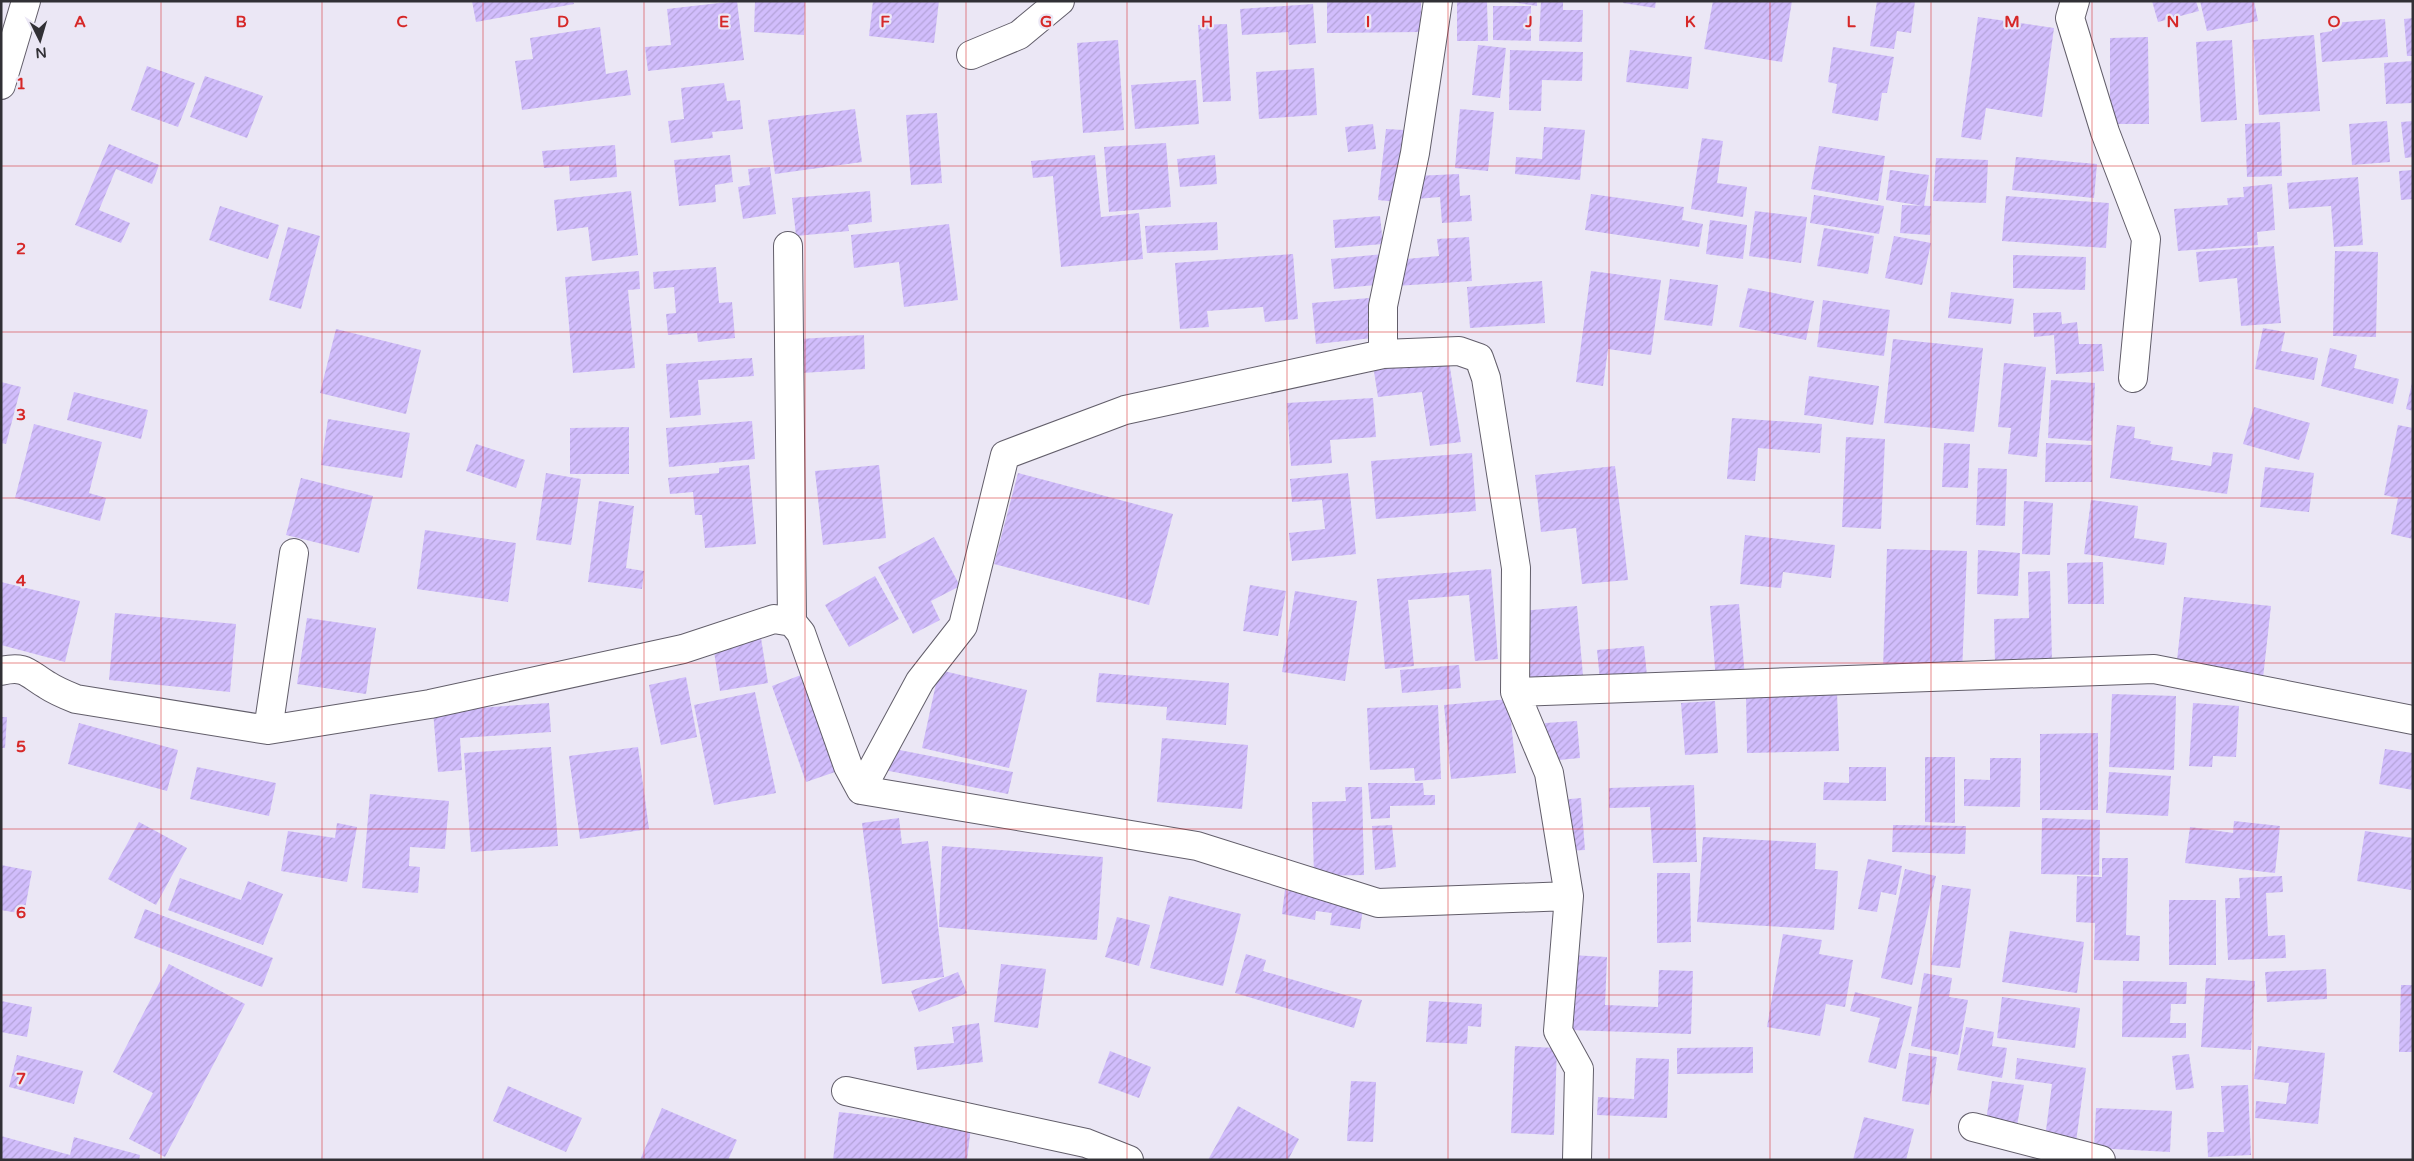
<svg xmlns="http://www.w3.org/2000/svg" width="2414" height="1161" font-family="'Varela Round',sans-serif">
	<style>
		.building { fill: url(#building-hatch) }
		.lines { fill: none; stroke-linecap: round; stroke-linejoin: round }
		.minor-casing { stroke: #625e6a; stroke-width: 30 }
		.minor { stroke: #fff; stroke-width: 28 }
		.grid { fill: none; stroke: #d62828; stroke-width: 1; stroke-opacity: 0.55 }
		.grid-label { font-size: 16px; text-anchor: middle; font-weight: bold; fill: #d62828; stroke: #ebe7f5; stroke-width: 4.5; stroke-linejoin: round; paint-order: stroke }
	</style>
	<defs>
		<pattern id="building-hatch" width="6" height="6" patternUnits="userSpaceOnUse" patternTransform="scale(1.25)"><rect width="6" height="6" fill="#d1bdfc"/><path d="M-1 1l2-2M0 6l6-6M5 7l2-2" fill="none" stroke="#b4a3d9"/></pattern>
	</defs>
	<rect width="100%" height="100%" fill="#ebe7f5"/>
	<path class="building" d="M472,1H573L574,4L476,22Z
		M737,1L744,60L648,71L645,47L671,45L667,9Z
		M755,1H805L804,35L754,32Z
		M873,1H939L934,43L869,36Z
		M1327,1H1421V32L1327,33Z
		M1457,1H1487L1488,41H1457Z
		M1505,1H1537V6Z
		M1541,1H1563V10H1583L1582,42L1539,41Z
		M1623,1H1656L1655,8L1623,3Z
		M1713,1H1792L1782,62L1704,49Z
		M1877,1H1915L1911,33L1897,31L1894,49L1870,46Z
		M2152,1H2196L2199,11L2158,22Z
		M2200,1H2254L2258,21L2207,31Z
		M1313,4L1316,43L1289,45L1288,32L1242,35L1240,9Z
		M1493,6H1531V41L1493,40Z
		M1978,17L2054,28L2042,117L1986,108L1981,140L1961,137Z
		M2413,18V56H2407L2404,19Z
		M2385,19L2388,57L2322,62L2320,33L2332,31V23Z
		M1227,24L1231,101L1203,102L1198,25Z
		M600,27L606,74L627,70L631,95L522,110L515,61L533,59L530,38Z
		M2314,35L2320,111L2259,115L2253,40Z
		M2148,37L2149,124H2110V38Z
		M1118,40L1124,130L1083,133L1077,43Z
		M2232,40L2237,120L2201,122L2196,42Z
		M1478,45L1506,48L1500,98L1472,95Z
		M1833,47L1894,57L1887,93H1882L1878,121L1832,113L1837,84L1828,82Z
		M1510,50L1583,52L1582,81L1542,80L1541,111L1509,110Z
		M1630,50L1692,57L1688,89L1626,82Z
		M2413,61V103L2386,104L2384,63Z
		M147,66L195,83L178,127L131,110Z
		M1314,68L1317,115L1259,119L1256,72Z
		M205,76L263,96L247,138L190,117Z
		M1196,80L1199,124L1135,129L1131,85Z
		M724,83L727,101L740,100L743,129L712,132L713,138L671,143L668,121L684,119L681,88Z
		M855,109L862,162L775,174L768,120Z
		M1460,109L1494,112L1488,171L1455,168Z
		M937,113L942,183L911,185L906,115Z
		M2387,121L2390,162L2352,165L2349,124Z
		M2413,121V157L2405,158L2401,122Z
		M2280,122L2282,176L2247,177L2245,124Z
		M1373,124L1376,149L1348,152L1345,127Z
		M1544,127L1585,130L1580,180L1515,174L1516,157L1542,159Z
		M1386,129L1404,130L1397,202L1378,200Z
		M1702,138L1723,141L1717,183L1747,187L1743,217L1691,209Z
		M1166,143L1171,207L1109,212L1104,147Z
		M109,144L159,165L152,184L116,169L99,210L130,223L121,243L75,225Z
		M615,145L617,177L570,181L569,166L544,168L542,151Z
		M1819,146L1885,156L1878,201L1811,189Z
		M730,155L733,182L715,185L716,202L679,206L674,160Z
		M1095,155L1101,217L1139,213L1143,259L1061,267L1053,176L1033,178L1031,161Z
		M1215,155L1217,184L1180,187L1177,159Z
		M2016,157L2097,164L2094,198L2012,190Z
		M1936,158L1988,160L1986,203L1933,201Z
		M770,167L776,214L743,219L738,187L750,185L748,169Z
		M1890,170L1929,175L1924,206L1886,200Z
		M2413,170V199L2401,200L2399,171Z
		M1459,174L1460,196L1470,195L1472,221L1442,223L1440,197L1416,199L1415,176Z
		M2358,177L2363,245L2334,247L2331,206L2289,209L2287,183Z
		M2272,184L2275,230L2257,232L2258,245L2178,251L2174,209L2228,205L2227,198L2244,197L2243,187Z
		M631,191L638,255L592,261L588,227L557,231L554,200Z
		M870,191L872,222L848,225L849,231L796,236L792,198Z
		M1591,194L1684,207L1682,220L1703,224L1699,247L1585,230Z
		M1814,195L1884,206L1879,234L1810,223Z
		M2006,196L2109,203L2106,248L2002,241Z
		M1902,205L1931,206L1930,235L1900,233Z
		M220,206L279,225L268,259L209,240Z
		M1755,211L1807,217L1801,263L1749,256Z
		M1380,216L1383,244L1335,248L1333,220Z
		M1710,220L1747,225L1743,259L1706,254Z
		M1217,222L1218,250L1147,253L1145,226Z
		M949,224L958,300L904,307L899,262L854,268L851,235Z
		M288,227L320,236L301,309L269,300Z
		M1824,228L1874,236L1868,274L1817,266Z
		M1894,236L1931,243L1922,285L1885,278Z
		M1469,237L1472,281L1396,286L1395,260L1439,256L1437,239Z
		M2274,246L2281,323L2241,326L2237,278L2199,282L2196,252Z
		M2335,251L2378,252L2376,337L2333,336Z
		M1293,254L1298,319L1265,322L1263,307L1207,311L1209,327L1180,329L1175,263Z
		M1384,254L1386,284L1334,289L1331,259Z
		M2013,255L2086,257L2085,290L2013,288Z
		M716,267L719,303L732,302L735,338L698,342L697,333L668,335L666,314L676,313L674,287L654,289L653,272Z
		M639,271L640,289L628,290L635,368L573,373L565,277Z
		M1591,271L1661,280L1651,355L1608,349L1603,386L1576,382Z
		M1670,279L1718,285L1712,326L1664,320Z
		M1542,281L1545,323L1470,328L1467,287Z
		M1748,288L1814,301L1806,340L1739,327Z
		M1951,292L2014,299L2011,324L1948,318Z
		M1369,298L1373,338L1316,344L1312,303Z
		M1823,300L1890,310L1884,356L1817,347Z
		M2061,312L2062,324L2077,322L2079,344H2102L2104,371L2056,374L2054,335L2034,337L2033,313Z
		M2263,328L2285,332L2281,351L2318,358L2314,380L2255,369Z
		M336,329L421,350L406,414L320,393Z
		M864,335L865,369L802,373L800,339Z
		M1893,339L1983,348L1974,432L1884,423Z
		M2330,348L2357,355L2354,368L2399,379L2393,404L2321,386Z
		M1448,354L1461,442L1430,446L1422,392L1378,397L1373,365Z
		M752,358L754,376L698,380L701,415L670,418L666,364Z
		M2004,363L2046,367L2037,457L2008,454L2011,428L1998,427Z
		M1809,376L1879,386L1873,425L1804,415Z
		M2051,380L2095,383L2092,441L2048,438Z
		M1,382L21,387L6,444L1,443Z
		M2412,383H2413V411L2406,409Z
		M74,392L148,410L141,439L67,420Z
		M1373,398L1376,437L1330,440L1332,463L1291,466L1287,403Z
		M2254,407L2310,423L2299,460L2243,444Z
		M1732,418L1822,424L1820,453L1758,448L1755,481L1727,479Z
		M328,419L410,433L402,478L321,465Z
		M752,421L755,459L669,467L666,428Z
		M34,424L102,442L89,493L106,498L100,521L15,498Z
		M2117,425L2135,427L2134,438L2151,441L2150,444L2173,447L2171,460L2211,466L2213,452L2233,454L2227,494L2110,478Z
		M2398,425L2413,428V539L2391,534L2398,498L2384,495Z
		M629,427V474H570V428Z
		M1846,437L1885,439L1881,529L1842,527Z
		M1944,443L1970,444L1968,488L1942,487Z
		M2046,443L2092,445V482H2045Z
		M476,444L525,460L516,488L466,471Z
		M1472,453L1476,511L1376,519L1371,461Z
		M749,465L756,544L705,548L702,515H695L693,492L670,494L668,478L719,473V468Z
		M879,465L886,538L823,545L815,471Z
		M1615,466L1628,580L1582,584L1576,528L1541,532L1535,475Z
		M2265,467L2314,473L2309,512L2260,507Z
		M1978,468L2007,469L2005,526L1976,525Z
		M546,473L581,479L571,545L536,540Z
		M1018,473L1173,514L1149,605L994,564Z
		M1348,473L1356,554L1292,561L1289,533L1325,529L1322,500L1292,502L1290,479Z
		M301,478L373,496L359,553L286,535Z
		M2091,500L2138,506L2134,538L2167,543L2164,565L2084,554Z
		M599,501L634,506L626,568L644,571L642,589L588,582Z
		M2024,501L2053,503L2050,555L2022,554Z
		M425,530L516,543L508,602L417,589Z
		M1745,535L1835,545L1831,578L1783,572L1781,588L1740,584Z
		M934,537L960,586L931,601L940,620L913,634L878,567Z
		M1887,549L1967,551L1962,673L1883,669Z
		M1978,550L2020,553L2018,596L1977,594Z
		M2103,562L2104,604H2068L2067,563Z
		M1491,569L1498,659L1475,661L1469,595L1408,600L1414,666L1385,669L1377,579Z
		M2050,571L2052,662L1995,664L1994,619L2029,618L2028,572Z
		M875,576L899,619L849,647L825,605Z
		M1,582L80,601L65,662L1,645Z
		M1250,585L1286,591L1278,636L1243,631Z
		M1295,591L1357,601L1345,681L1282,672Z
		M2184,597L2271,606L2263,678L2176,669Z
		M1739,604L1745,678L1716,681L1710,606Z
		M1577,606L1583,676L1526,681L1520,611Z
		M115,613L236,624L230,692L109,680Z
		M307,618L376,628L366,694L297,684Z
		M761,638L768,683L720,691L713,645Z
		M1644,646L1647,676L1600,680L1597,650Z
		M1459,665L1461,688L1402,693L1400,670Z
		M939,670L1027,690L1009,768L922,748Z
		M1099,673L1229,683L1226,725L1166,720L1167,707L1096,702Z
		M801,675L835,772L806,782L772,686Z
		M686,677L697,737L661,745L649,685Z
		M755,692L776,793L714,805L694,705Z
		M1837,692L1839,751L1747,753L1746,694Z
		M2112,694L2176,696L2174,770L2109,767Z
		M1509,699L1516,773L1451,779L1444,705Z
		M1715,701L1718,753L1685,755L1681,703Z
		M549,703L551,732L460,738L462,770L438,772L433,711Z
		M2193,703L2239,706L2236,757L2213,756L2212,767L2189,766Z
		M1438,705L1441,779L1415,781L1414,768L1370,770L1367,708Z
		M1,717H7L5,748H1Z
		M1577,721L1580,758L1548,761L1545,723Z
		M79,723L178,750L167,791L68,764Z
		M2098,733V810H2040V734Z
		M1162,738L1248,745L1242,809L1157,802Z
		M551,747L558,846L471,852L464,753Z
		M638,747L649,829L580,839L569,756Z
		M889,748L1013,772L1008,794L884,770Z
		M2385,749L2413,753V790L2379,784Z
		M1925,757H1955V823L1925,822Z
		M1990,758H2021L2020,807L1964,806V779L1990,780Z
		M197,767L276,783L269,816L190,799Z
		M1849,767H1886V801L1823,800L1824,782L1849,783Z
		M2109,772L2171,776L2168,816L2106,813Z
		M1368,783H1423L1424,795H1435V805L1390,806V818L1371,819Z
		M1694,785L1697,862L1653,863L1650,807L1609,808V788Z
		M1345,787H1362L1364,875L1314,876L1312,802L1346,801Z
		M370,794L449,801L445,849L410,847L409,866L420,867L418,893L362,888Z
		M1581,798L1585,850L1564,851L1560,800Z
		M899,818L902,844L928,841L944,977L882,984L862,823Z
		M2042,818L2100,820L2099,875L2041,874Z
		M2234,821L2280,826L2275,873L2185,863L2190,827L2233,833Z
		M139,822L187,848L156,905L108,879Z
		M337,823L357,827L347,882L281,871L288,831L335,838Z
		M1392,825L1396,867L1375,870L1372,826Z
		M1893,825L1966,826L1965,854L1892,852Z
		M2365,831L2413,838L2411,890L2357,881Z
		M1703,837L1816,843L1815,869L1838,871L1834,930L1697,922Z
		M942,846L1103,857L1097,940L939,927Z
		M2102,858H2128L2126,935L2140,936L2139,961L2094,960L2095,923L2076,922L2077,876L2102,877Z
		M1868,859L1902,866L1896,895L1881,892L1877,912L1858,909Z
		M1,865L32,871L24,914L1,910Z
		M1905,869L1936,876L1912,985L1881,978Z
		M1657,873H1690L1691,942L1657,943Z
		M2282,876L2283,892L2266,893L2268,936L2285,935L2286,958L2228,960L2225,898H2240L2239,878Z
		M180,878L241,900L248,881L283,894L263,945L168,910Z
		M1942,885L1971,889L1960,968L1931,965Z
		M1285,890L1364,902L1360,929L1330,925L1332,913L1316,911L1315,920L1282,914Z
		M1169,896L1241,914L1223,986L1150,968Z
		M2169,900H2216V965H2169Z
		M145,909L273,958L262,987L134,938Z
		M1117,917L1150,925L1139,966L1105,957Z
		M2010,931L2084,942L2077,993L2002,982Z
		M1783,934L1822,940L1819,954L1853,960L1845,1007L1826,1004L1820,1036L1767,1027Z
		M1246,954L1266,960L1263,971L1362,1000L1354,1028L1235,993Z
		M1571,955L1607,957L1605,1005L1658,1007L1659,970L1693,971L1691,1034L1568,1030Z
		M169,964L245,1004L165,1157L129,1139L153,1093L113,1072Z
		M1001,964L1046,969L1038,1028L994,1022Z
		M2326,969L2327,999L2267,1002L2265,972Z
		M958,972L967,993L919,1012L911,991Z
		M1924,973L1952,978L1949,997L1968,1000L1958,1055L1911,1046Z
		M2206,978L2255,981L2251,1050L2201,1047Z
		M2123,981L2187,982L2186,1004H2171L2170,1023H2186V1038L2122,1037Z
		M2401,985H2413V1052H2399Z
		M1855,992L1912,1007L1896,1069L1868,1062L1880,1018L1850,1011Z
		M2002,997L2080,1008L2075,1048L1997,1038Z
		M1,1001L32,1007L27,1037L1,1032Z
		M1429,1001L1482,1004L1481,1027L1468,1026L1467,1044L1426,1042Z
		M979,1023L983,1062L917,1070L914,1047L954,1043L952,1027Z
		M1966,1027L1994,1032L1992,1046L2007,1048L2002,1078L1957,1070Z
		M1515,1046L1557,1048L1554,1135L1511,1133Z
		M2258,1046L2325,1053L2318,1124L2255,1118L2256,1101L2286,1104L2289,1083L2254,1079Z
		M1753,1047V1073L1677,1074V1048Z
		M1110,1051L1151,1067L1139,1098L1098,1083Z
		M1909,1053L1937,1057L1929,1105L1902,1101Z
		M2189,1054L2194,1088L2176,1090L2172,1056Z
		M17,1055L83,1071L74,1104L9,1087Z
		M1636,1058L1669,1059L1667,1118L1597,1115L1598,1097L1634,1099Z
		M2017,1058L2086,1068L2076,1142L2045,1138L2052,1084L2015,1079Z
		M1351,1081L1376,1082L1373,1142L1347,1141Z
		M1992,1081L2024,1085L2017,1126L1986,1121Z
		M2248,1085L2251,1155L2208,1157L2207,1132H2224L2221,1086Z
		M508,1086L582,1118L566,1152L493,1121Z
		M1238,1106L1299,1139L1288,1160H1208Z
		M662,1108L737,1140L728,1160H640Z
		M2096,1108L2172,1111L2170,1152L2094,1148Z
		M839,1112L971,1127L967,1160H833Z
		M1864,1117L1914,1129L1906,1160H1853Z
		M1,1136L70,1155L74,1137L140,1155L139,1160H1Z"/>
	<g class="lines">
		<g class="minor-casing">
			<path id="minor" d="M1438,1L1415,153L1383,306V354L1459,351L1479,358L1486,378L1516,568L1515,692L1549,773L1569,896L1558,1031L1579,1069L1577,1160
				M2075,1L2070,18L2105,132L2146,239L2133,378
				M971,55L1019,35L1060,1
				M1,85L26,1
				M788,246L792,622
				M1,671C26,665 28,674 47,685C56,691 66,695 76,699L268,730L430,704L683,649L774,619L792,622L801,633L848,766L861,790L1197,846L1378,903L1569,896
				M1515,692L2154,669L2413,720
				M268,730L294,553
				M861,790L920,681L963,626L1005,455L1125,410L1383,354
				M846,1091L1086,1143L1129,1160
				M1973,1127L2101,1160"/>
		</g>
		<use href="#minor" class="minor"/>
	</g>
	<path class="grid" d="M161,1V1160M322,1V1160M483,1V1160M644,1V1160M805,1V1160M966,1V1160M1127,1V1160M1287,1V1160M1448,1V1160M1609,1V1160M1770,1V1160M1931,1V1160M2092,1V1160M2253,1V1160M1,166H2413M1,332H2413M1,498H2413M1,663H2413M1,829H2413M1,995H2413"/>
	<g class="grid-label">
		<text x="80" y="27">A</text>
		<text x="241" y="27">B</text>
		<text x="402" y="27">C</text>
		<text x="563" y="27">D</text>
		<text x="724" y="27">E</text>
		<text x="885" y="27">F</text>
		<text x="1046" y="27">G</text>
		<text x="1207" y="27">H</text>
		<text x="1368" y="27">I</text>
		<text x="1529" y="27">J</text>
		<text x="1690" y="27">K</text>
		<text x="1851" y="27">L</text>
		<text x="2012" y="27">M</text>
		<text x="2173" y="27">N</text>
		<text x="2334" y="27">O</text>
		<text x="21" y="89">1</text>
		<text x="21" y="254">2</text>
		<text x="21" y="420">3</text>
		<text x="21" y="586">4</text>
		<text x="21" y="752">5</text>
		<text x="21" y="918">6</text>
		<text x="21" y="1084">7</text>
	</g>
	<rect width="2414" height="1161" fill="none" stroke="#313035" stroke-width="5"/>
	<g transform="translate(40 40) rotate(175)" stroke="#ebe7f5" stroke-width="4" paint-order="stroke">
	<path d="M0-4L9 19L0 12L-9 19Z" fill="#313035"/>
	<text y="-8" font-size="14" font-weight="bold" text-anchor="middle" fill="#313035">N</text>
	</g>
</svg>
